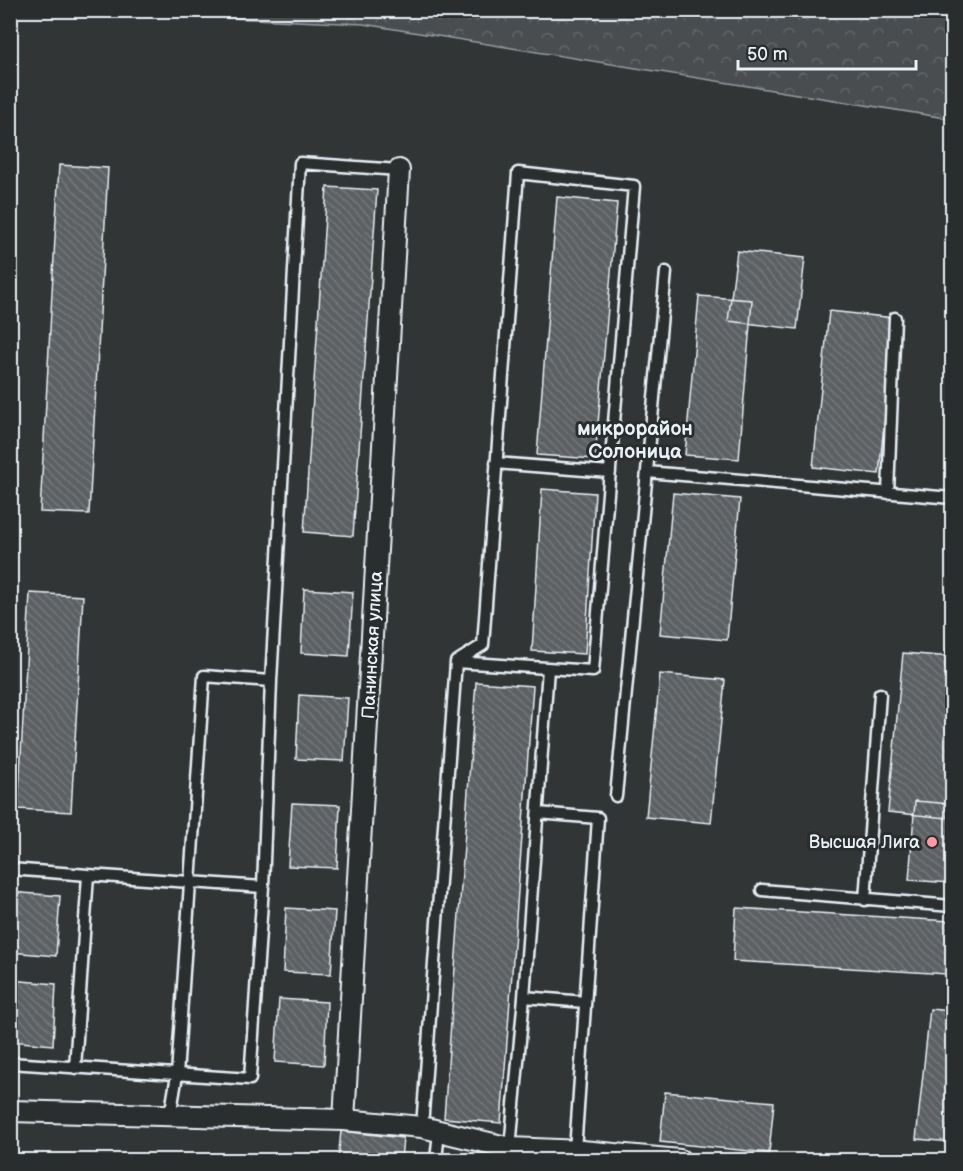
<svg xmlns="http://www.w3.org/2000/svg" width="963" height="1171" font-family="'Balsamiq Sans',sans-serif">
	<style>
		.forest { fill: url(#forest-crowns); stroke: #989fa4; stroke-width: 1.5 }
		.building { fill: url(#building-back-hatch); stroke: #e8f1f8; stroke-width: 1.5 }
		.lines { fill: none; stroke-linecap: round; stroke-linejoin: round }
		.lane-casing { stroke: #e8f1f8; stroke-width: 15 }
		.street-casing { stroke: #e8f1f8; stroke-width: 24 }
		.lane { stroke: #2a2d2e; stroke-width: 10 }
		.street { stroke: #2a2d2e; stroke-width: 20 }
		.poi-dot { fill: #ff9aa2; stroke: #2a2d2e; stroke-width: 2 }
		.labels { text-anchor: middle; stroke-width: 6; stroke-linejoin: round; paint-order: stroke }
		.street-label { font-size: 18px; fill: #e8f1f8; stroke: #2a2d2e }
		.poi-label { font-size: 18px; fill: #e8f1f8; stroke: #2a2d2e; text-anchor: end }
		.neighbourhood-label { font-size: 20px; font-weight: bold; fill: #e8f1f8; stroke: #2a2d2e }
	</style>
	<defs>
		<pattern id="forest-crowns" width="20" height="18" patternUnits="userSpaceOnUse" patternTransform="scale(1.5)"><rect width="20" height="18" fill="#494d4f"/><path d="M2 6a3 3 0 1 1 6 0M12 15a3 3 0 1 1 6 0" fill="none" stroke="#636769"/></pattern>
		<pattern id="building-back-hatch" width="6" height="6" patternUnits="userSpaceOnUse" patternTransform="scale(1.5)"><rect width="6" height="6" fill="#5c6063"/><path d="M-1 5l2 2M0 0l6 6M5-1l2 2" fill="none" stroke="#73777a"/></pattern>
	</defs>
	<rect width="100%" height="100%" fill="#323536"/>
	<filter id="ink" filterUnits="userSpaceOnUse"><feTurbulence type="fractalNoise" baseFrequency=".0167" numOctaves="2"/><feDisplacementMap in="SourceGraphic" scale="12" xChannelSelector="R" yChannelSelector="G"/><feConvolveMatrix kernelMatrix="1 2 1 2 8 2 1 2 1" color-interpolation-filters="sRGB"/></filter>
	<g filter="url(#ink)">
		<path class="forest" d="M80,11H952V119L363,24Z"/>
		<path class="building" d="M59,165L108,168L89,514L40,512Z
			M327,187L377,190L353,536L304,532Z
			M557,197L617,203L595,459L537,455Z
			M737,251L805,258L797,329L728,321Z
			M699,296L752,300L739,459L685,455Z
			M829,311L895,318L879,474L813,467Z
			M542,489L595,493L585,654L532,651Z
			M673,493L740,499L727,640L660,634Z
			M952,577V669L945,668Z
			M304,589L353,592L349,656L301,653Z
			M30,593L83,596L71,812L18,809Z
			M903,653L952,657V763L947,818L888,812Z
			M660,674L725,680L711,823L646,817Z
			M476,682L533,686L501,1123L444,1118Z
			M299,695L348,698L344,761L296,759Z
			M915,801L952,804V883L909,880Z
			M292,803L340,805L337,868L288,866Z
			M10,892L60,896L56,956L10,952Z
			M286,908L335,911L331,974L283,972Z
			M736,908L950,921L947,974L733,961Z
			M10,980L56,984L53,1045L10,1041Z
			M279,999L327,1002L324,1065L275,1062Z
			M930,1009L952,1011V1142L916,1139Z
			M665,1092L774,1102L769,1153L660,1142Z
			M341,1131L403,1138L401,1160H338Z"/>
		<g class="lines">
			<g class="lane-casing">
				<path id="lane" d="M496,463L610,472
					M647,472L952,498
					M888,493L895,318
					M271,681L300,163L399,170
					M616,796L666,272
					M538,813L598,818L575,1151
					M10,869L88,875L75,1068
					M762,890L952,906
					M865,900L880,694
					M524,997L585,1002
					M10,1063L250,1079L263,887L88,875
					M170,1116L177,1075L204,676L271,681L263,887
					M422,1127L456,662L483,645L518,173L634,186L593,671L456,662
					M510,1148L524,997L548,669
					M436,1160L439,1132"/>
			</g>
			<g class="street-casing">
				<path id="street" d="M10,1111L344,1120L422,1127L510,1148L582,1151L680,1160
					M344,1120L399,170"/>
			</g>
			<use href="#lane" class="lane"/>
			<use href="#street" class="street"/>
		</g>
	</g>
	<circle class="poi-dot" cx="932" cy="842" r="6"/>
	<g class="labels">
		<g class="street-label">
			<text transform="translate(372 645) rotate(-87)" y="6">Панинская улица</text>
		</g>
		<g class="poi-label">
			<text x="920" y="848">Высшая Лига</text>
		</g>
		<g class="neighbourhood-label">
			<text x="635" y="435">микрорайон<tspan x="635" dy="23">Солоница</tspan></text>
		</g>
	</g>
	<rect width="963" height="1171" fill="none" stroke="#2a2d2e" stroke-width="36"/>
	<rect x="18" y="18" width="927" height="1135" fill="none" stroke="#e8f1f8" stroke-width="2" filter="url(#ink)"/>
	<path d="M738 60v9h178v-9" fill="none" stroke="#e8f1f8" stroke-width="3"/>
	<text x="747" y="60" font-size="18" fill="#e8f1f8" stroke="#2a2d2e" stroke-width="4.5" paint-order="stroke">50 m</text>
</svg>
